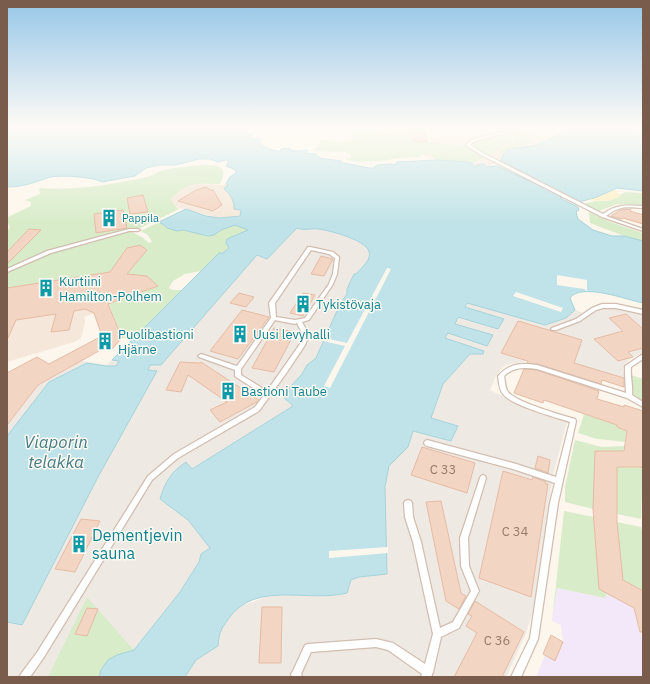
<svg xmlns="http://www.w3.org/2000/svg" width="650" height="684" font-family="'IBM Plex Sans',sans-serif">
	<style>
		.residential { fill: #f5e8da }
		.industrial { fill: #efe9e4 }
		.education { fill: #f3e8fa }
		.green { fill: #d8ecc9 }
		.sand { fill: #fcefc7 }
		.water { fill: #bfe3e8; stroke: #a5d3da }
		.pier { fill: #fdf6ec }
		.building { fill: #f3d5c3; stroke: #e6bba3 }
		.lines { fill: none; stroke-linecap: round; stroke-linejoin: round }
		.service-casing { stroke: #d1beb0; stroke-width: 2.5 }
		.service { fill: #fff; fill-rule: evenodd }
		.labels { text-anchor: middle; stroke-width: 3; stroke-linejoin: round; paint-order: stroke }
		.far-culture-label { font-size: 11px; fill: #0d838f; stroke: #fffaf3; text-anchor: start }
		.culture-label { font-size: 13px; fill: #0d838f; stroke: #fffaf3; text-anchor: start }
		.near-number-label { font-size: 13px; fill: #987a6a }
		.near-culture-label { font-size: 16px; fill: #0d838f; stroke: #fffaf3; text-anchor: start }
		.near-water-label { font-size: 17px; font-style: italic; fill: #437c86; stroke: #fffaf3 }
	</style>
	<rect width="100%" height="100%" fill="#fdf6ec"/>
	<path class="residential" d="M389,128H587L564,133L530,147L507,152L501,157V161L490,166L486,167L484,164L474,167L459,161L437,160L399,147Z
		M196,184L227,185L228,186L224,188L225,190L228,191L234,202L235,207L241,210V215L220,218L176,207L171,199L181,188Z
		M90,300L94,313L84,317L85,322L81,338L74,342L7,362V313Z"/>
	<path class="industrial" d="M296,228L300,230L306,228L326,230L346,236L365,246L369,250V255L366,264L356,275L347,289V294L340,304L316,358L307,365L302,374L282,396L293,406L192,469L160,499L188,520L210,547L201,554L199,562L180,592L134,650L101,670L99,677H7V425L38,385L81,361L107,365L219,252L229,248L261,256L267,259Z
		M468,303L545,325L575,310L586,314L594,309L608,305L643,313V353L631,358L624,365L623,370L626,379L624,387L581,374L570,375L528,361L505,365L496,376L490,390L528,409L567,422L553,475L535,605L525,636L506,677H186L196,660L218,646L219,632L232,614L240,606L273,595L334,596L347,593L351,580L359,577L387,574L385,487L389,466L408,447L413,431L451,441L431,418L443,384L470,354H483L484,351L445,338L448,333L487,346L454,324L459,317L497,329L504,319L465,307Z"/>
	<path class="education" d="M557,588L605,598L607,593L634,608L643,643V677H536L545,655L555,661L563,642L561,625L552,621Z"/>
	<path class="green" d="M351,128H373L375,131L382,130L380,132C391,135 395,131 404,130L405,128H411L414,141C430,142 448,145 462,145C466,145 479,155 484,158L472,163L437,160L429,154L420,155L421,157C407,157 395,159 381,161C375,162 369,160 363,162L347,160V158H351V155C342,148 325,155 313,149L318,147L317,144L321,143L320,140H322C333,140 345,145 354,138L349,133L351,130Z
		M517,131L527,133L535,141C525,147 513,145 502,153L499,150L514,142L515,138L512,135Z
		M498,134L510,136L513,140L490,155L473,147L472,145L479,140Z
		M202,165C219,165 229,166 220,184C196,184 188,181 171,199L176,207L179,209L132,232L142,237L149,243L152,242L148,235L141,231L159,222L177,231L183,230L208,236L214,235L221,230L235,225L248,229V231L237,234L229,248L223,253H219L201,271L185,274L173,281L169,288L173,290H182L135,337L122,338L109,304L157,286L127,274L147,250L140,245L127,248L110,272L7,288V232L10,227L7,221L8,217L31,206V202L25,200L40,194L39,188C75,191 111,185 146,177C151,176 155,173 160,171C172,168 189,166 202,165Z
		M625,192L643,193V205L617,204L599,211L583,204L596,201H607L619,197L620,195Z
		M589,212L610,222L643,233V241L624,236L590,223Z
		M631,375L643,379V401L633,394Z
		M584,414L617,425V427L627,431L625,442L597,439L578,433Z
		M575,440L602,447L624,446L623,451L593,509L565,502V487Z
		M643,465L641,519L617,514V467H642Z
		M564,511L594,517L599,589L607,593L605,598L557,588L552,621Z
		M617,522L641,527L643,534V591L623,580Z
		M87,597L134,650C118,654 105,660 99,677H48Z"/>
	<path class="sand" d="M614,190L620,195L619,197C609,202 599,201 588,200Z"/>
	<path class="water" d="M7,128H252L246,130L243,133L253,135L249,136V138L262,139L259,143C264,147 275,152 281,151V149L289,148V149L295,151L308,150L305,153L316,154L320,158L341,161V163H342C353,164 368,169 375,168L374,167L377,166V165L392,164L395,165L397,162L437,160L468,162L472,163L474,167L480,164H484L486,167L497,166L529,181L535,178L501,161C503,145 520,149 531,146C543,144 554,136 565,132C585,126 606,128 627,128V130L643,135V191L617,188L597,197L579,202L567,195L560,198L578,207L579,210L576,212L578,219L593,230L612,236H624L643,241V303C627,300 581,282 570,298L575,310L566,318L545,325L467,303L465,307L504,319L498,329L458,317L455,324L493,335L487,346L448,333L445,338L484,351L483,354H470L443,384L431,418L458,426L451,441L413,431L408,447L389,466L385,487L387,574L359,577L351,580L347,593C309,603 256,580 229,618C221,629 219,632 218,646L196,660L185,677H99L101,670L108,660L117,655L134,650L180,592L199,562L201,554L210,548L188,520L160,499C165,482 171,472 186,462L192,469L293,406L282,396L302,374L307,365L316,358L340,304L347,294V289L354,274H356C361,268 372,260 369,251C365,240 329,230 318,229C312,228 302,231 297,228L267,259L257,255L161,365H150L148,370L157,371L98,477L22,625L7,622V436L49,382L87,363L106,366H116L119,361L112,360L219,253H223L229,248L226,243L227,239L248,230L235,225L221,230L214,235L208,236L183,230L177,231L167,228L164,225L159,222L186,209L206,216L220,218L240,216L241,210L234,209C235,203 230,193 225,190L224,188L228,186L226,184L230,177L236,173V170L226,166L229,161L225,160L218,162L210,159H199L175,165H159L146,168L135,176L102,182C94,177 56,174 47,178C33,183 22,187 7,187Z"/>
	<path class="pier" d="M387,268L391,269L330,388L324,386L345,346L323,341L325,338L347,343Z
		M557,275L587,280V290L588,292L584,289L557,285Z
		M516,292L563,308L561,312L513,296Z
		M388,547V553L329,558V551Z"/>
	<path class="building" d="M411,128H424L427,142L413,141Z
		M206,187L210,190H213L222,205L213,211L178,201L196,190Z
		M143,195L148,212L130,214L127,198Z
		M631,209L630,211L643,215V224L623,218L621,219L611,216L620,210Z
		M123,210L127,228L96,233L94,214Z
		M29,229L41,230L7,264V252Z
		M140,245L147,250L127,274L147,276L158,286L108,304L122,338L111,350L104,348L38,385L7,425V373L37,357L49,364L102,336L94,313L85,309L74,311L69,330L51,332L56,314L16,320L7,340V288L110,272L127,248Z
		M321,256L333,259L324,276L311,274Z
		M239,293L254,297L246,307L230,303Z
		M303,293L315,295L303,316L290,313Z
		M242,310L269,317L238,359L210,351Z
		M626,314L643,329V348L628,352L633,357L618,361L594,339L623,331L609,318Z
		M518,321L582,340L574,363L624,378V387L602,380L601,384L537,364L527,363L528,361L501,353Z
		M274,328L295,332L274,372L252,368Z
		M180,362L200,363L201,362L259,400L257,402L220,422L210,410L227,402L188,375L181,392L166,390Z
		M524,369L537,370L599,391L597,399L624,407V405L643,411V467H617V522L623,580L643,591V632H640L634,608L599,589L593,509L595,451H624L627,431L617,427V425L544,400L543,403L514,393Z
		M422,447L475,463L467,493L411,475Z
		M538,456L550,460L548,473L535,468Z
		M503,471L532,480L533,477L546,482L545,484H548L531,597L479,578Z
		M441,501L461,593L466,596L459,609L446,601L426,502Z
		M81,519L100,521L75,572L55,569Z
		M475,601L524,632L502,677H454L477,633L466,626L472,616L468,614Z
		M262,607H282L281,663H259Z
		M87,608L98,609L87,636L75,634Z
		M551,635L563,642L555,661L543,654Z"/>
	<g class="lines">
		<g class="service-casing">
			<path id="service" d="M519,128H524L479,140L473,142L470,145L483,153L603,214C617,204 626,205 643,206V208C627,207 620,205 606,216L643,229V231L602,217L481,155L466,145L471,140L477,138Z
				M631,128H635L643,132V134Z
				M129,229H138L140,230L138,231H129L51,253L7,272V269L47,251Z
				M308,247H310L333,252L339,257V258L337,274L333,284L309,320L302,322L309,335L305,345L287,372L259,411L178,458L152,480L44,657L30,677H19L21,674L38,651L148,476L174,454L255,407L264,395L236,377L235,376V370L199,357L198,356L201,354L237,366L271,318L269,303ZM311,250L329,254L335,258L333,274L329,284L305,318L295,320L276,317L275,303ZM275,320L295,324L297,323L303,335L300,344L267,391L241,375V369Z
				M602,304H616L643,310V314L616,308H603L596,310L580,321L556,330H552L551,329L552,328L576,319L592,308Z
				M643,354V359L631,367C630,376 633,386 632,395L643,402V407L627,398L537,369C524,367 513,367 504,376C505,381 505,388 508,392C516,402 561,415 575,419L576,421L558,503L538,639L521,677H511L530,638L550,503L555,483L513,469L427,446L425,445L424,443L425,441L427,440L513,463L556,477L570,422C555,417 512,406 503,394C499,389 499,382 498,376L499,375C510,363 522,363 537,365L626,393L625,374V366Z
				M483,475L485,476L486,478L468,538L469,566L479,591L459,628L441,637L433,672L431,677H421L422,674L388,650L376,647L311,652L301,674L302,677H292L291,674L293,671L305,645L308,644L376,639L393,643L425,664L433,634L413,542L405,517L404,503L405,501L408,500L411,501L412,503L413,517L421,542L440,628L453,622L471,591L461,566L460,538L480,478L481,476Z"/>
		</g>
		<use href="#service" class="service"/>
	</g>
	<linearGradient id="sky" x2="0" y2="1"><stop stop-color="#97c7e8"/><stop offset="0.57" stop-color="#fefbf6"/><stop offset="1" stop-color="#fefbf6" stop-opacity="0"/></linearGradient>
	<rect width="650" height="224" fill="url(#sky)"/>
	<defs>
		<g id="building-bare" transform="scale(1.38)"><path d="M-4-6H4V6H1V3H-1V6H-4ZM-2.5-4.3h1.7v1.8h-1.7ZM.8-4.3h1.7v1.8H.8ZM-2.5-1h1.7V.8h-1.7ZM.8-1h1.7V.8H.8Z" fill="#0f9aa8" stroke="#fffaf3" stroke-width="2.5" paint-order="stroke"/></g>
	</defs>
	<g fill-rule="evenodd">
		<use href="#building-bare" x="109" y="218"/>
		<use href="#building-bare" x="46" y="288"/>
		<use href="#building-bare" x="303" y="304"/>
		<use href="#building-bare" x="240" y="334"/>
		<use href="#building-bare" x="105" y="341"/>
		<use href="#building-bare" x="228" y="391"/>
		<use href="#building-bare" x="79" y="544"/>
	</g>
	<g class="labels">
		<g class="far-culture-label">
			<text x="122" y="222">Pappila</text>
		</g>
		<g class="culture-label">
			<text x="59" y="286">Kurtiini<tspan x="59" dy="15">Hamilton-Polhem</tspan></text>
			<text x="316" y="309">Tykistövaja</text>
			<text x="118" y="339">Puolibastioni<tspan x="118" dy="15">Hjärne</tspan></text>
			<text x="253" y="339">Uusi levyhalli</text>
			<text x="241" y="396">Bastioni Taube</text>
		</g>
		<g class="near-number-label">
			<text x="443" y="474">C 33</text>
			<text x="515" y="536">C 34</text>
			<text x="497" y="645">C 36</text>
		</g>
		<g class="near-culture-label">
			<text x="92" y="541">Dementjevin<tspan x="92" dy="18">sauna</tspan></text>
		</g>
		<g class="near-water-label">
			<text x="56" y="448">Viaporin<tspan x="56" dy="20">telakka</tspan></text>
		</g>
	</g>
	<rect width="650" height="684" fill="none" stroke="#7a5c4d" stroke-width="16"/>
</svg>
